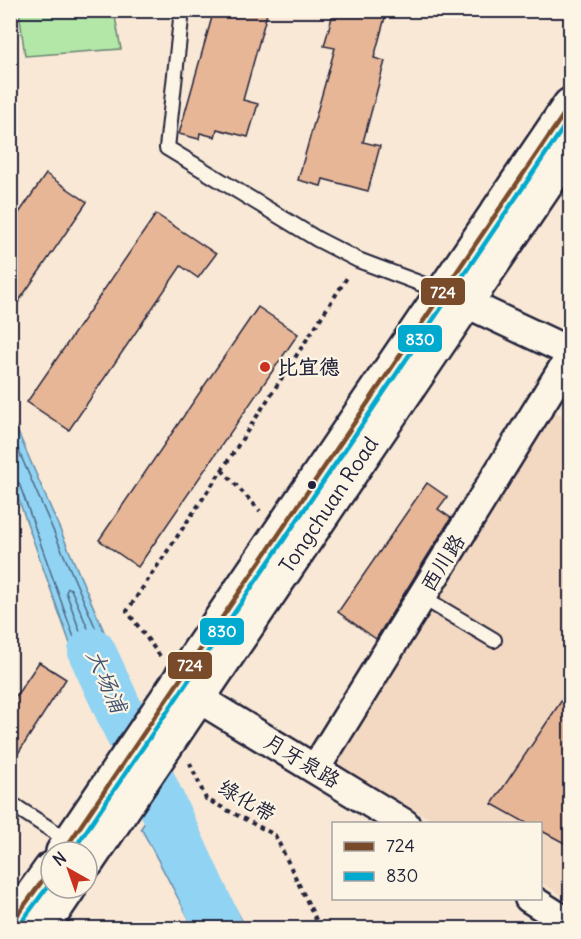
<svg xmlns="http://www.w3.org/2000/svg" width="581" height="939" font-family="Delius,'LXGW WenKai TC',sans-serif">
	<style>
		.built { fill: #f3d9c2 }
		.green { fill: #b3e7a8; stroke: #6a8472; stroke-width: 1.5 }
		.water { fill: #91d3f3; stroke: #658ca9; stroke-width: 1.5 }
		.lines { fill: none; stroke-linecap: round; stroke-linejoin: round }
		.shore { stroke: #4e6985; stroke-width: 1.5 }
		.river { stroke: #91d3f3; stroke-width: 48 }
		.building { fill: #e6b697; stroke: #22223b; stroke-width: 1.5 }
		.service-casing { stroke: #22223b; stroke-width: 18 }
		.minor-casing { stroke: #22223b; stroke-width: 33 }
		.secondary-casing { stroke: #22223b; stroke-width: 38 }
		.path { stroke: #22223b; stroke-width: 4; stroke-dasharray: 4.5 4.5; stroke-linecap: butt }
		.service { stroke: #fcf5e5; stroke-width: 14 }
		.minor { stroke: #fcf5e5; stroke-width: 28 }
		.secondary { stroke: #fcf5e5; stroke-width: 33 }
		.bus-1-casing { stroke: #fcf5e5; stroke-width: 9 }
		.bus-2-casing { stroke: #fcf5e5; stroke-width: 9 }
		.bus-1 { stroke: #7a4b2a; stroke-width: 4.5 }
		.bus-2 { stroke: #00a9ce; stroke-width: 4.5 }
		.poi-dot { fill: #c8321e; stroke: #fcf5e5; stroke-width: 2 }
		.bus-dot { fill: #22223b; stroke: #fcf5e5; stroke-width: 2 }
		.labels { text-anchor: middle; stroke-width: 4.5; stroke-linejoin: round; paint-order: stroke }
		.poi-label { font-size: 21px; font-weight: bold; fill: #22223b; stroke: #fcf5e5; text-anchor: start }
		.street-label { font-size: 21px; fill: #22223b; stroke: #fcf5e5 }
		.water-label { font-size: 22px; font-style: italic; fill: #435772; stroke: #fcf5e5 }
		.line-badge { stroke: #fcf5e5; stroke-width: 2 }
		.badge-label { font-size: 16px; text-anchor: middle; font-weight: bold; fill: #fff }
	</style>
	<rect width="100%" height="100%" fill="#f8e8d5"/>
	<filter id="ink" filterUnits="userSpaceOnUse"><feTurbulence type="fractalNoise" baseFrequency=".0167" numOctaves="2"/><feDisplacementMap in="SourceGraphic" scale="12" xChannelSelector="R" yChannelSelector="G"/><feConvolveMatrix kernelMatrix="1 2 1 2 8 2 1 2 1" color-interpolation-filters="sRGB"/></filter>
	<g filter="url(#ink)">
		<path class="built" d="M550,410L570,419V900L541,883L540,824L437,823L330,762Z"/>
		<path class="green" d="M19,11H114L121,49L25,56Z"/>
		<path class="water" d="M11,416L109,643L119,711L110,729L78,666L11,478Z
			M173,781L209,859L246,928H194L141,828Z"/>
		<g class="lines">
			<path class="shore" d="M10,431L103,645L113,708L111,711L107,710L83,663L19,483L15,480L10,479
				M68,588L71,589L96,647L99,664L97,667H94L90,660L66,592Z
				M199,928L198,923L149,829L171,796L174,798L204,862L239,928
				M206,928L205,920L157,830L169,811L173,813L197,865L231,928"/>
			<path class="river" d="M92,652L219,928"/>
		</g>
		<path class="building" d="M214,10H268L243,100L258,104L248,137L217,129L215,137L200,133L199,139L179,134Z
			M334,10H387L374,58L385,61L363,142L380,146L368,191L323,179L321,186L298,180L335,48L324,46Z
			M46,174L87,202L10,314V226Z
			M156,214L216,254L198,278L181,266L69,430L27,402Z
			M258,307L298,334L138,567L99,540Z
			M427,483L447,497L438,509L451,518L376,639L338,612Z
			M39,662L66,679L10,766V705Z
			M570,688V846L540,830V824H528L492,804Z"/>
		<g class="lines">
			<g class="service-casing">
				<path id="service" d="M182,10L167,148L317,239L358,260L443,292
					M422,597L494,640
					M10,803L70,842"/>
			</g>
			<g class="minor-casing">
				<path id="minor" d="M445,293L570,352
					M198,698L405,824
					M315,769L570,357
					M529,898L570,924"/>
			</g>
			<g class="secondary-casing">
				<path id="secondary" d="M63,852L570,105
					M87,862L570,149
					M10,926L51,869
					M42,928L69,888"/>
			</g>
			<path class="path" d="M570,10V14
				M222,470L260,511
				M160,656L127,611L222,470L348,276
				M190,763L206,799L275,835L320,928"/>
			<use href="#service" class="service"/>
			<use href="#minor" class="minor"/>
			<use href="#secondary" class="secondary"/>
			<g class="bus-1-casing">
				<path id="bus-1" d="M63,852L570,105
					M10,925L51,869"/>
			</g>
			<g class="bus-2-casing">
				<path id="bus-2" d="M72,852L570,118
					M17,928L51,882"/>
			</g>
			<use href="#bus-1" class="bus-1"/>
			<use href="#bus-2" class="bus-2"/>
		</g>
	</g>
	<circle class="poi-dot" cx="265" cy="367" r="6"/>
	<circle class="bus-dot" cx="312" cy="485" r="5"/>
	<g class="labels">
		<g class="poi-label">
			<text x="277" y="374">比宜德</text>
		</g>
		<g class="street-label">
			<text transform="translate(329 505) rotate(-56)" y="7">Tongchuan Road</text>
			<text transform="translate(443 563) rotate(-58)" y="7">西川路</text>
			<text transform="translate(302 761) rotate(31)" y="7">月牙泉路</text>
			<text transform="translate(247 801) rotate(30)" y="7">绿化带</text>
		</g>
		<g class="water-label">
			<text transform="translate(107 681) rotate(66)" y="8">大场浦</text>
		</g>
	</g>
	<g class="line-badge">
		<rect x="420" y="277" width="46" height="29" rx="6" fill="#7a4b2a"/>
		<rect x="397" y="324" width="46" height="29" rx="6" fill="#00a9ce"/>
		<rect x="199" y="617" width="46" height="29" rx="6" fill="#00a9ce"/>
		<rect x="167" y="651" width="46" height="29" rx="6" fill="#7a4b2a"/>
	</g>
	<g class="badge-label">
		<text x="443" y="298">724</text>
		<text x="420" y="345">830</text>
		<text x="222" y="637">830</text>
		<text x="190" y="671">724</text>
	</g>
	<rect width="581" height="939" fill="none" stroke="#fcf5e5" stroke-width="36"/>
	<rect x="18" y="18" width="545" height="903" fill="none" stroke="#22223b" stroke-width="2" filter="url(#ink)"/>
	<rect x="332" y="822" width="210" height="78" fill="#fcf5e5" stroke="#a5a1a1" stroke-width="1.5"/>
	<rect x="344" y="842" width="30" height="9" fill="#7a4b2a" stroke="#a5a1a1" stroke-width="1.5"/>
	<text x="386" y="852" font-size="18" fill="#22223b">724</text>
	<rect x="344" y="872" width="30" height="9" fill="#00a9ce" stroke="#a5a1a1" stroke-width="1.5"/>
	<text x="386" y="882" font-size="18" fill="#22223b">830</text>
	<g transform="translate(69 870) rotate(320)"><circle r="28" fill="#fcf5e5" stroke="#a5a1a1" stroke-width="1.5"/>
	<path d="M0-4.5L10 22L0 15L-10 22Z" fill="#c8321e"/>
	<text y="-9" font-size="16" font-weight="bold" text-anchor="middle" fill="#22223b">N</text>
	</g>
</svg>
